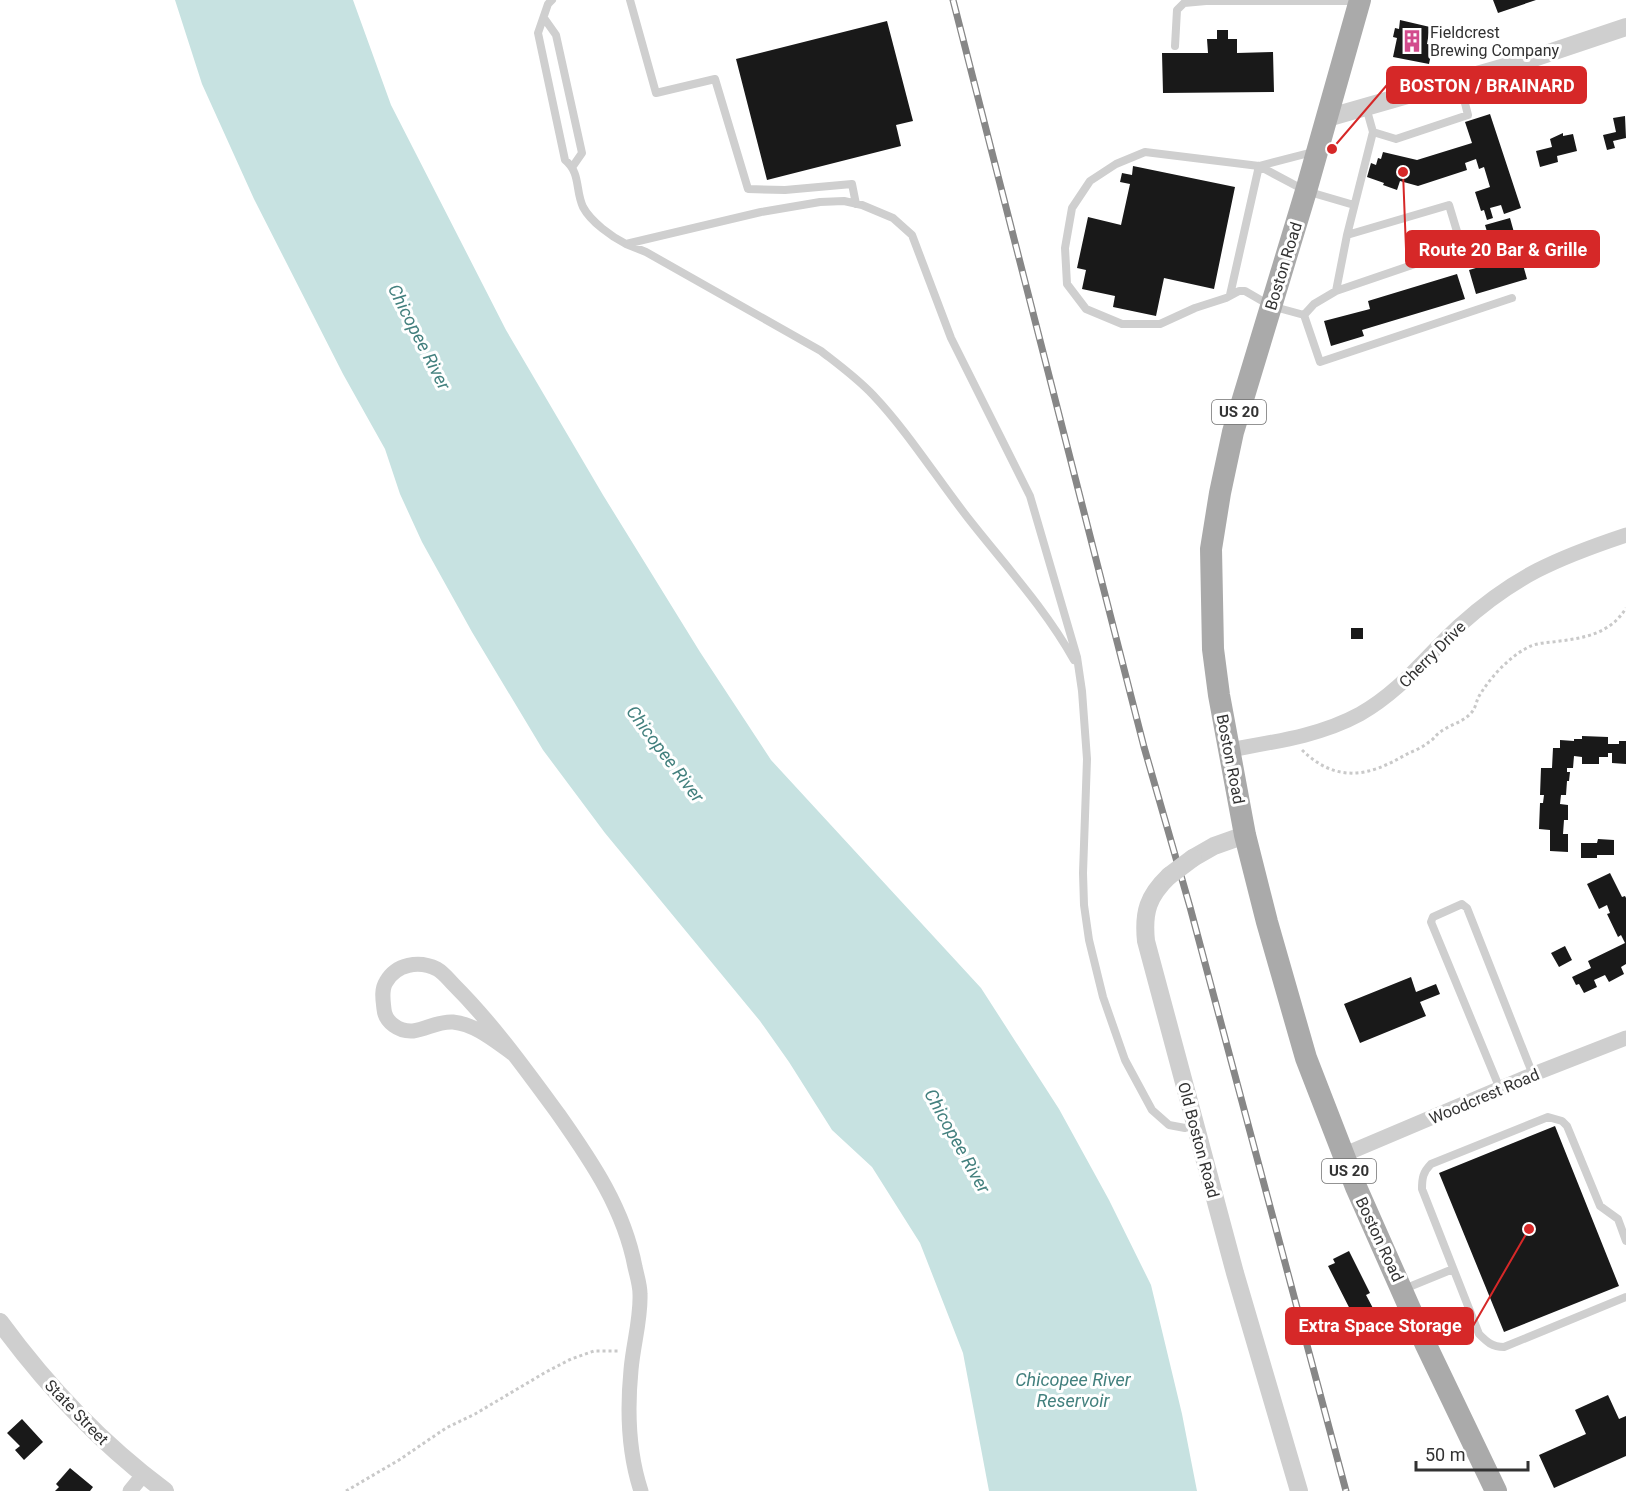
<svg xmlns="http://www.w3.org/2000/svg" width="1626" height="1491" font-family="Roboto,sans-serif">
	<style>
		.water { fill: #c7e2e1 }
		.building { fill: #191919 }
		.lines { fill: none; stroke-linecap: round; stroke-linejoin: round }
		.path { stroke: #c9c9c9; stroke-width: 3; stroke-dasharray: 3 3; stroke-linecap: butt }
		.service { stroke: #cfcfcf; stroke-width: 8 }
		.minor { stroke: #cfcfcf; stroke-width: 15 }
		.tertiary { stroke: #cfcfcf; stroke-width: 18 }
		.primary { stroke: #aaa; stroke-width: 22 }
		.rail-casing { stroke: #878787; stroke-width: 7 }
		.rail { stroke: #fff; stroke-width: 4.5; stroke-dasharray: 14; stroke-linecap: butt }
		.tertiary-bridge { stroke: #cfcfcf; stroke-width: 18 }
		.labels { text-anchor: middle; stroke-width: 6; stroke-linejoin: round; paint-order: stroke }
		.shield { fill: #fff; stroke: #707070; stroke-width: 1.5 }
		.shield-label { font-size: 15px; font-weight: bold; fill: #323232 }
		.poi-label { font-size: 16px; fill: #323232; stroke: #fff; text-anchor: start }
		.street-label { font-size: 16px; fill: #323232; stroke: #fff }
		.water-label { font-size: 18px; font-style: italic; fill: #43807e; stroke: #fff }
		.leader { fill: none; stroke: #d62828; stroke-width: 2 }
		.callout-dot { fill: #d62828; stroke: #fff; stroke-width: 2 }
		.callout { fill: #d62828; stroke: #d62828; stroke-width: 2 }
		.callout-label { font-size: 18px; text-anchor: middle; font-weight: bold; fill: #fff }
	</style>
	<rect width="100%" height="100%" fill="#fff"/>
	<path class="water" d="M175,0H353L391,105L506,330L603,495L700,652L771,760L981,988L1059,1109L1109,1200L1151,1285L1182,1414L1197,1491H989L963,1353L920,1243L872,1167L832,1130L789,1062L760,1021L605,833L543,750L472,632L422,542L400,494L385,449L343,374L254,199L202,84Z"/>
	<path class="building" d="M1493,0H1536L1498,13Z
		M1400,20L1430,27L1427,44L1433,45L1429,64L1393,57L1397,38L1393,37L1395,28L1399,29Z
		M887,21L913,121L896,125L901,146L767,180L736,59Z
		M1217,30H1228V39H1237V53L1273,52L1274,92L1163,93L1162,53H1208L1207,39H1217Z
		M1490,114L1521,208L1504,214L1501,205L1490,208L1493,218L1487,220L1484,210L1481,211L1475,192L1490,187L1484,167L1479,169L1476,159L1465,163L1467,170L1418,186L1400,181L1397,190L1383,185L1384,183L1367,177L1371,163L1376,165L1378,158L1381,159L1383,152L1417,160L1472,143L1465,122Z
		M1625,116L1626,138L1613,141L1615,148L1607,150L1603,135L1616,132L1613,118Z
		M1563,133V136L1573,134L1577,151L1557,156L1558,162L1540,167L1536,151L1552,147L1550,139Z
		M1133,166L1235,187L1214,289L1164,278L1156,316L1113,307L1115,296L1082,289L1086,270L1077,268L1088,217L1121,225L1130,184L1120,182L1122,173L1132,175Z
		M1510,218L1527,279L1476,294L1469,270L1496,262L1485,225Z
		M1457,274L1465,299L1362,330L1364,336L1331,346L1324,321L1370,309L1368,301Z
		M1351,628H1363V639H1351Z
		M1582,736L1608,737V744H1619V741H1626V764L1612,763V753H1608V757H1599V764H1582V757L1574,756L1573,768H1567V772H1570L1569,781H1567L1566,795H1561L1560,804L1568,805V820H1564L1563,834H1568V852L1550,851V830L1539,829L1540,803H1543L1544,795H1540L1541,768H1552L1553,748H1560V740L1574,741V739H1582Z
		M1598,839L1614,840V855H1597V858H1581V843H1597Z
		M1610,873L1622,897L1625,896L1626,898V964L1621,967L1624,974L1609,982L1605,975L1594,980L1597,987L1584,993L1579,984L1576,985L1572,977L1591,968L1588,961L1625,943L1621,935L1618,937L1607,914L1610,913L1607,905L1599,909L1587,884Z
		M1565,946L1572,960L1559,967L1551,953Z
		M1411,977L1416,992L1436,984L1440,994L1420,1002L1426,1016L1360,1043L1344,1004Z
		M1555,1126L1619,1286L1504,1332L1439,1173Z
		M1349,1251L1370,1293L1366,1295L1375,1312L1356,1321L1328,1266L1335,1263L1333,1259Z
		M1608,1395L1619,1419L1626,1416V1456L1554,1488L1539,1455L1586,1434L1575,1410Z
		M22,1419L43,1442L24,1460L15,1450L20,1446L7,1433Z
		M70,1468L93,1487L90,1491H55L59,1487L56,1484Z"/>
	<g class="lines">
		<path class="path" d="M1302,750C1336,783 1368,777 1405,755C1413,751 1422,748 1429,742C1433,740 1435,736 1439,733C1448,725 1462,723 1470,714C1475,710 1476,703 1478,698C1488,680 1507,659 1525,649C1536,642 1548,643 1560,641C1586,638 1612,632 1626,608
			M346,1491L399,1460L446,1428L475,1414L546,1372L571,1359L594,1351H620"/>
		<path class="service" d="M552,0L548,4L538,33L565,160C581,173 575,190 583,207C591,222 612,237 626,244L761,212L820,202L844,201L862,205L893,218L912,235L951,338L1030,496L1077,657L1082,691L1087,759L1083,873L1084,905L1089,940L1103,997L1125,1060L1152,1110L1169,1125L1185,1128L1194,1125
			M630,0L656,93L715,79L748,189L785,190L852,184L856,204
			M544,18L556,35L582,153L573,166
			M1175,46L1177,10L1184,3L1206,1H1358
			M1373,132L1396,139L1468,115L1459,80
			M1259,166L1306,191L1354,205
			M1259,166L1313,152
			M1347,235L1373,132L1366,107
			M626,244L646,252L821,351C839,365 857,378 873,395C908,432 936,477 968,518C1004,564 1045,608 1074,660
			M1230,295L1259,166L1145,152L1116,164L1090,181L1072,208L1065,248L1067,284L1086,309L1122,324H1160L1195,308L1226,298L1239,291H1245L1271,306L1304,315L1314,304L1336,291L1462,248L1449,205L1347,235L1336,291
			M1304,315L1320,362L1512,298
			M1500,1089L1431,922L1433,917L1462,904L1467,908L1533,1075
			M1626,1241L1618,1219L1600,1206L1567,1126L1562,1121L1548,1117L1431,1164C1423,1172 1422,1178 1422,1189L1479,1334C1487,1342 1492,1347 1504,1347L1626,1297
			M1404,1289L1453,1269"/>
		<path class="minor" d="M1229,750C1273,742 1320,736 1360,714C1402,690 1425,657 1459,626C1514,576 1557,558 1626,535
			M512,1053C495,1041 475,1024 453,1022C438,1021 427,1029 413,1031C399,1032 385,1022 384,1009C383,1000 381,990 386,982C396,964 419,960 437,969C444,973 449,980 454,985C493,1024 526,1070 559,1115C592,1162 624,1209 635,1267C637,1276 640,1285 640,1294C641,1319 633,1345 631,1370C627,1411 628,1452 641,1491
			M1343,1155L1539,1072L1626,1038
			M130,1491L143,1475"/>
		<path class="tertiary" d="M1327,118L1519,63L1626,27
			M1193,858L1214,846L1245,835
			M1169,876C1148,896 1143,912 1146,941L1235,1273L1299,1491
			M0,1322C46,1385 102,1444 165,1491"/>
		<path class="primary" d="M1360,0L1306,191L1233,432L1220,493L1211,549L1213,649L1219,695L1245,835L1267,922L1306,1058L1356,1187L1426,1345L1496,1491"/>
		<g class="rail-casing">
			<path id="rail" d="M953,0L1144,747L1190,907L1346,1491"/>
		</g>
		<use href="#rail" class="rail"/>
		<path class="tertiary-bridge" d="M1169,876L1193,858"/>
	</g>
	<defs>
		<g id="building-bare" transform="scale(1.8)"><path d="M-4-6H4V6H1V3H-1V6H-4ZM-2.5-4.3h1.7v1.8h-1.7ZM.8-4.3h1.7v1.8H.8ZM-2.5-1h1.7V.8h-1.7ZM.8-1h1.7V.8H.8Z" fill="#d24c8d" stroke="#fff" stroke-width="2.5" paint-order="stroke"/></g>
	</defs>
	<g fill-rule="evenodd">
		<use href="#building-bare" x="1412" y="41"/>
	</g>
	<g class="labels">
		<g class="shield">
			<rect x="1212" y="400" width="54" height="24" rx="4.5"/>
			<rect x="1322" y="1159" width="54" height="24" rx="4.5"/>
		</g>
		<g class="shield-label">
			<text x="1239" y="417">US 20</text>
			<text x="1349" y="1176">US 20</text>
		</g>
		<g class="poi-label">
			<text x="1430" y="38">Fieldcrest<tspan x="1430" dy="18">Brewing Company</tspan></text>
		</g>
		<g class="street-label">
			<text transform="translate(1283 266) rotate(-73)" y="6">Boston Road</text>
			<text transform="translate(1432 654) rotate(-45)" y="6">Cherry Drive</text>
			<text transform="translate(1231 759) rotate(79)" y="6">Boston Road</text>
			<text transform="translate(1484 1096) rotate(-23)" y="6">Woodcrest Road</text>
			<text transform="translate(1199 1140) rotate(75)" y="6">Old Boston Road</text>
			<text transform="translate(1380 1239) rotate(65)" y="6">Boston Road</text>
			<text transform="translate(77 1412) rotate(46)" y="6">State Street</text>
		</g>
		<g class="water-label">
			<text transform="translate(419 337) rotate(63)" y="6">Chicopee River</text>
			<text transform="translate(665 754) rotate(53)" y="6">Chicopee River</text>
			<text transform="translate(957 1141) rotate(61)" y="6">Chicopee River</text>
			<text x="1073" y="1386">Chicopee River<tspan x="1073" dy="21">Reservoir</tspan></text>
		</g>
	</g>
	<path class="leader" d="M1332 149L1387 85M1403 172L1406 249M1529 1229L1473 1326"/>
	<g class="callout-dot">
		<circle cx="1332" cy="149" r="6"/>
		<circle cx="1403" cy="172" r="6"/>
		<circle cx="1529" cy="1229" r="6"/>
	</g>
	<g class="callout">
		<rect x="1387" y="67" width="199" height="36" rx="6"/>
		<rect x="1406" y="231" width="193" height="36" rx="6"/>
		<rect x="1286" y="1308" width="187" height="36" rx="6"/>
	</g>
	<g class="callout-label">
		<text x="1487" y="92">BOSTON / BRAINARD</text>
		<text x="1503" y="256">Route 20 Bar &amp; Grille</text>
		<text x="1380" y="1332">Extra Space Storage</text>
	</g>
	<path d="M1416 1461v9h112v-9" fill="none" stroke="#323232" stroke-width="3"/>
	<text x="1425" y="1461" font-size="18" fill="#323232" stroke="#ffffff" stroke-width="4.5" paint-order="stroke">50 m</text>
</svg>
